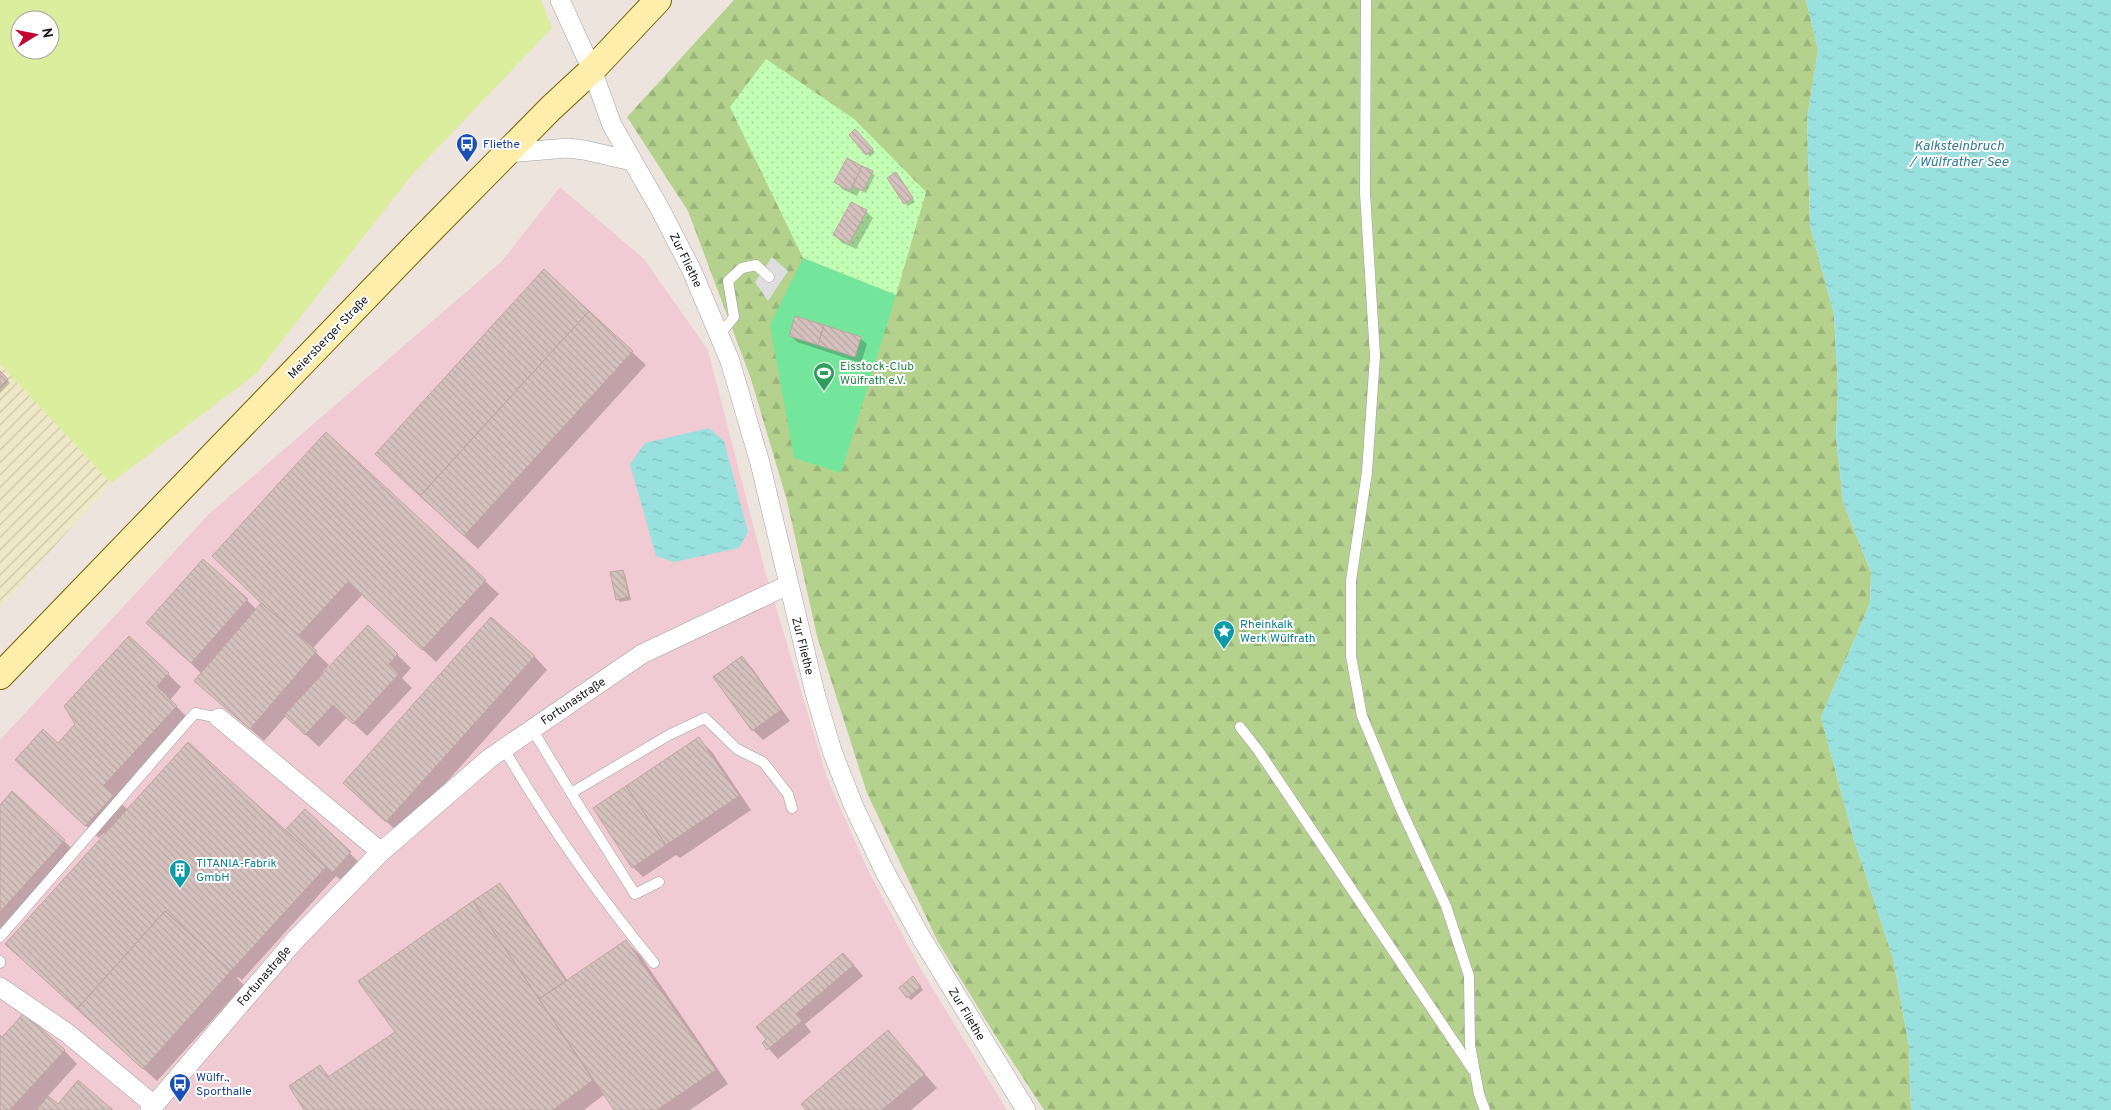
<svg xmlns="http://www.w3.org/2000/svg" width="2111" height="1110" font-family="Overpass,sans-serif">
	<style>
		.commercial { fill: #f1cbd3 }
		.farmland { fill: url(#farmland-furrows) }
		.grass { fill: #daee9d; fill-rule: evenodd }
		.forest { fill: url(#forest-firs) }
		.park { fill: url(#park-dots) }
		.pitch { fill: #73e69b }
		.parking { fill: #dedede }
		.water { fill: url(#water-ripples) }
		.shadow { fill: #0003 }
		.building { fill: url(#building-back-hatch); stroke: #c0a59f }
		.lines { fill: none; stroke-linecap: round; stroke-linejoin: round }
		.lane-casing { stroke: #a1a1a1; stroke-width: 11 }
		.street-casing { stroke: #a1a1a1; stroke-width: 20 }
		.secondary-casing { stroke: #736100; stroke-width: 28 }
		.lane { stroke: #fff; stroke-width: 10 }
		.street { stroke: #fff; stroke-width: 19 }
		.secondary { stroke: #ffedab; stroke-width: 26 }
		.labels { text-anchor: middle; stroke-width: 4; stroke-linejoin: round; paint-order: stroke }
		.transit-label { font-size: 12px; fill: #164399; stroke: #fff; text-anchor: start }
		.street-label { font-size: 12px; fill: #1a1a1a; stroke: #fff }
		.leisure-label { font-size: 12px; fill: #27864d; stroke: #fff; text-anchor: start }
		.culture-label { font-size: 12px; fill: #0d838f; stroke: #fff; text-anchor: start }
		.water-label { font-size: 14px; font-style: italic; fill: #367b92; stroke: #fff }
	</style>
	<defs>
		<pattern id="farmland-furrows" width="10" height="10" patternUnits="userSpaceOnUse" patternTransform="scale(1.25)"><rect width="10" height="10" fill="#efe8c7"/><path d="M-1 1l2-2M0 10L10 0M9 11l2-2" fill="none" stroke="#ccc6aa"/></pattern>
		<pattern id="forest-firs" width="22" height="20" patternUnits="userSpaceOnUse" patternTransform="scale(1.25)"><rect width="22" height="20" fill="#b4d28e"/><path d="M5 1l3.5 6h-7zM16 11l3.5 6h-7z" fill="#9ab47a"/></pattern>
		<pattern id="park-dots" width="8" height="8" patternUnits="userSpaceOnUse" patternTransform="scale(1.25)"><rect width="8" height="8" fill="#c2ffb4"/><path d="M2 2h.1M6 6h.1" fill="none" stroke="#a6da9a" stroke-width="1.8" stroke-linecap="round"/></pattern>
		<pattern id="water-ripples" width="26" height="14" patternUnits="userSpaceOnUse" patternTransform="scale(1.25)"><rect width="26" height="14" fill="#99e1de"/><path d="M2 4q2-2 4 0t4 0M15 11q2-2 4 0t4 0" fill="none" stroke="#83c0be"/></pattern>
		<pattern id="building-back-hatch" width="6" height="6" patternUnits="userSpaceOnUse" patternTransform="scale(1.25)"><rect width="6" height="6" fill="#d5c2be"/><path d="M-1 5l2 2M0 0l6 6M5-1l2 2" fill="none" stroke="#b6a6a3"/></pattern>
	</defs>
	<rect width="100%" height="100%" fill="#eee4de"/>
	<path class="commercial" d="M560,187L644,259L708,350L764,567L827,778L867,868L920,968L1007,1110H0V740L208,515L503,260Z"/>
	<path class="farmland" d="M0,364L111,483L0,608Z"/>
	<path class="grass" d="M0,0H541L552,28L411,176L256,374L111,483L0,364ZM20,20H50V50H20Z"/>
	<path class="forest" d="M734,0H1806L1818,50L1807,119L1810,226L1834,314L1838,388L1836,436L1843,502L1871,572L1870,603L1821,717L1854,840L1893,958L1909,1046L1911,1110H1044L995,1035L938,942L867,793L817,636L787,501L751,379L688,211L627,117Z"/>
	<path class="park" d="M766,59L854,119L926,192L896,295L803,258L730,107Z"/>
	<path class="pitch" d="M803,258L896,295L841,473L794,458L770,325Z"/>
	<path class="parking" d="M772,257L788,271L768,301L755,282Z"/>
	<path class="water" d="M1806,0H2111V1110H1911L1909,1046L1893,958L1854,840L1821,717L1870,603L1871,572L1843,502L1836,436L1838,388L1834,314L1810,226L1807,119L1818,50Z
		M709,428L724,441L748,532L739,548L674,562L656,556L630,464L645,443Z"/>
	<path class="shadow" d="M855,131L875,152L870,157L850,135Z
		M847,160L875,175L866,193L860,190L857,196L842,189L836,182Z
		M899,177L915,202L908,206L905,203Z
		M866,211L873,218L856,249L841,242L835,235Z
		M544,271L646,365L478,549L390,468Z
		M790,335L860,338L867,344L861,363L797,342Z
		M0,373L10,383L0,393Z
		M326,434L499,594L436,662L363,594L312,649L329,665L323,672L324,674L368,627L411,668L402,678L412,688L367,736L347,717L319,747L286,716L264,741L196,681L202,674L160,634L247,600L257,610L262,603Z
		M622,571L625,574L631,600L620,602L617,599Z
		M534,656L547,670L400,834L358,796Z
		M742,658L752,668L790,721L763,740L753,730Z
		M168,674L181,687L170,700L190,720L116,799L128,810L285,832L305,811L360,863L343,882L336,876L242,980L238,977L237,978L244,985L157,1081L17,954L106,835L104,833L99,838L30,773L59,744Z
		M699,739L712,752L751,810L680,858L676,855L643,877L633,867Z
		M12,793L78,854L0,940V806Z
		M499,885L509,895L568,981L626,942L640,955L728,1084L690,1110H616L605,1094L584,1110H306L320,1067L330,1077L397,1032L360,981Z
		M853,964L863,976L805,1024L811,1032L778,1059L764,1043L768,1039L758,1027Z
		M916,981L923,990L911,1000L908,997Z
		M888,1032L937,1088L911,1110H807Z
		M0,1037L64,1050L77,1064L47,1097L58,1106L111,1110H0Z"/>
	<path class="building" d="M855,129L873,149L866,155L849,135Z
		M847,158L862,166L850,191L834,182Z
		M862,166L873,171L863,191L853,186Z
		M896,172L913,198L904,204L887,178Z
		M851,202L867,210L849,244L833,235Z
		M544,269L589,311L420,496L375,454Z
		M589,311L633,351L464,536L420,496Z
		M795,316L824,325L818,345L789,336Z
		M824,325L861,337L855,357L818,345Z
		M0,371L8,379L0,387Z
		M326,432L486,580L422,650L348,582L299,635L261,603L212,556Z
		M203,559L248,599L191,663L146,623Z
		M623,570L629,597L616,600L610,572Z
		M261,603L317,651L250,729L194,681Z
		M491,617L535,656L386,822L343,783Z
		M368,625L398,654L389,664L399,674L353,724L333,705L305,735L284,715Z
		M129,636L169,673L157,686L177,706L104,785L114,795L85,826L15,760L43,729L58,743L75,724L64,706Z
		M742,656L781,710L752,731L713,677Z
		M699,737L739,796L666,845L626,786Z
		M188,742L326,867L231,971L165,911L77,1009L5,944Z
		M626,786L666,845L632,868L593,808Z
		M12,791L65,840L0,912V805Z
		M305,809L351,852L332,873L285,830Z
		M500,883L566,981L539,999L473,901Z
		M473,901L593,1080L553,1110H304L289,1086L320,1065L328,1077L395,1032L358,981Z
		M165,911L231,971L143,1069L77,1009Z
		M626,940L716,1070L657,1110H614L539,999Z
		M843,953L854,965L796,1014L802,1021L767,1050L762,1043L766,1039L756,1027Z
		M913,976L921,987L907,998L899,988Z
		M24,1013L65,1050L10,1110H0V1035L2,1037Z
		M888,1030L925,1074L882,1110H806L801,1104Z
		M78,1080L113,1110H36L48,1096L58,1104Z"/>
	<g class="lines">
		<g class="lane-casing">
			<path id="lane" d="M1366,0L1365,193L1375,356L1367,472L1351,581V656L1362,716L1399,805L1446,906L1469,976L1470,1045L1479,1094L1485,1110
				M719,335L734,317L728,281L742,268L756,265L769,277
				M1240,727L1258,750L1473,1070
				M532,729L571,793L669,735L705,718L737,749L763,762L788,794L792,808
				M504,749C548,824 599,896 654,963
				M571,793L635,894L659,882
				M0,937L195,713L219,718
				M0,961V963"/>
		</g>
		<g class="street-casing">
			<path id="street" d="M560,0L592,70L612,125L660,209L692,271L730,361L760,463L815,693L832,751L854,807L886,874L922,939L1026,1110
				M507,153L568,148L584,150L632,161
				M219,718L381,852
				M0,987L67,1033L154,1105
				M150,1110L295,940L381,852L490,758L642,654L788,585"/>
		</g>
		<g class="secondary-casing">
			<path id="secondary" d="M0,676L421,240L551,108L592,70L658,0"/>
		</g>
		<use href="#lane" class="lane"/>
		<use href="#street" class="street"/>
		<use href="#secondary" class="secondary"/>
	</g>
	<defs>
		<g id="bus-pin" transform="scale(1.125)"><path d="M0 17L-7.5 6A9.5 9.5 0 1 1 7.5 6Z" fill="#1a4fb4" stroke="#fff"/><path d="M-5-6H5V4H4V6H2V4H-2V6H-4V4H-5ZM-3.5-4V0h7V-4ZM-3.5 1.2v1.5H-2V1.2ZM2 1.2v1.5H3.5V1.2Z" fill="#fff"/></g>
		<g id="stadium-pin" transform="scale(1.125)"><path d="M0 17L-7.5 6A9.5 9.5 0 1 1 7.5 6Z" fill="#2e9e5b" stroke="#fff"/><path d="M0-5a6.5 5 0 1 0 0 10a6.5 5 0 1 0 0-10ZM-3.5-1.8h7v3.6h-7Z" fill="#fff"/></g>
		<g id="sight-pin" transform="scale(1.125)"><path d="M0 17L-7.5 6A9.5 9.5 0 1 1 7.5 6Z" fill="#0f9aa8" stroke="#fff"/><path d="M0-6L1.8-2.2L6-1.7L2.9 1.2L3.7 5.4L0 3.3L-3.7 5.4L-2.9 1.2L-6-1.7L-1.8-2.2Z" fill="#fff"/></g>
		<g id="building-pin" transform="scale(1.125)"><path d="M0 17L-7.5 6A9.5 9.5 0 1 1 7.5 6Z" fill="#0f9aa8" stroke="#fff"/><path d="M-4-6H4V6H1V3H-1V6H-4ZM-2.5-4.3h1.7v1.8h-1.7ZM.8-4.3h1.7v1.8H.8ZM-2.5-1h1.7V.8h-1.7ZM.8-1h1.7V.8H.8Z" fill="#fff"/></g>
	</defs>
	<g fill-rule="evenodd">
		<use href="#bus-pin" x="467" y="144"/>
		<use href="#stadium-pin" x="824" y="373"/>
		<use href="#sight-pin" x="1224" y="631"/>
		<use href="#building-pin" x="180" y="870"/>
		<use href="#bus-pin" x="180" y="1084"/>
	</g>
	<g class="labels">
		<g class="transit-label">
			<text x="483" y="148">Fliethe</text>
			<text x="196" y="1081">Wülfr.,<tspan x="196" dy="14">Sporthalle</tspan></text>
		</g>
		<g class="street-label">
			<text transform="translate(686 260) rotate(64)" y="4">Zur Fliethe</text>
			<text transform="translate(328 337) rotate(-46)" y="4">Meiersberger Straße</text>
			<text transform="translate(803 646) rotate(76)" y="4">Zur Fliethe</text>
			<text transform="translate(573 701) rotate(-34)" y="4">Fortunastraße</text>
			<text transform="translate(264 976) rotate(-49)" y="4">Fortunastraße</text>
			<text transform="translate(967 1014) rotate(59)" y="4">Zur Fliethe</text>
		</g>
		<g class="leisure-label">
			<text x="840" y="370">Eisstock-Club<tspan x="840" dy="14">Wülfrath e.V.</tspan></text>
		</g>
		<g class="culture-label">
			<text x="1240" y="628">Rheinkalk<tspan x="1240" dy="14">Werk Wülfrath</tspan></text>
			<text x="196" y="867">TITANIA-Fabrik<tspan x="196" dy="14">GmbH</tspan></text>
		</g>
		<g class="water-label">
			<text x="1959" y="150">Kalksteinbruch<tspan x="1959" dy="16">/ Wülfrather See</tspan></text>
		</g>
	</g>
	<g transform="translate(35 35) rotate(80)"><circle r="24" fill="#ffffff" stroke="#a3a3a3"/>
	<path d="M0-4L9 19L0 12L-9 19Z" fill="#c50033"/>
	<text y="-8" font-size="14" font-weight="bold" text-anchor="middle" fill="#1a1a1a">N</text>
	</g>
</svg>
